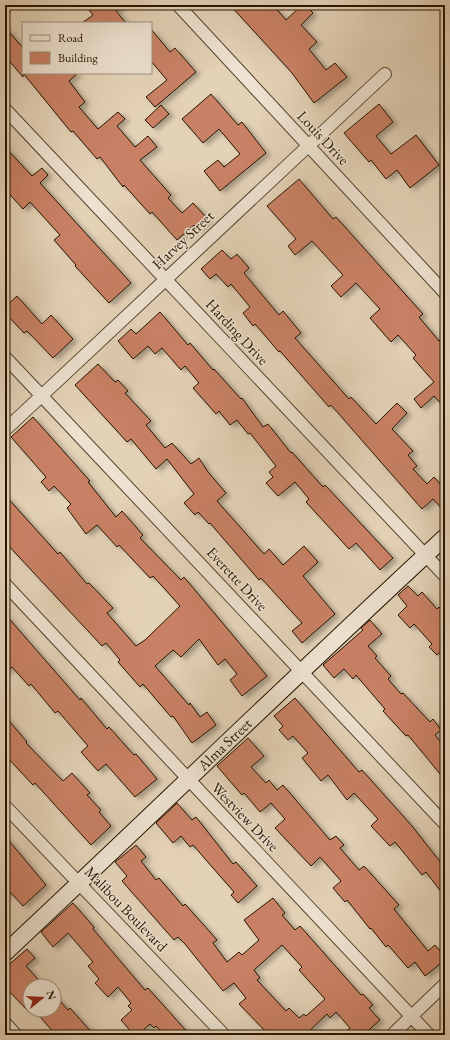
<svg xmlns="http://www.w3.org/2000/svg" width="450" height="1040" font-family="'EB Garamond',serif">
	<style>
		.building { fill: #c98165; stroke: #251500; fill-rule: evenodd; filter: url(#shadow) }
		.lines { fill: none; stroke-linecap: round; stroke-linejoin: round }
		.street-casing { stroke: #55442e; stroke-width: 14 }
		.secondary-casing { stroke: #251500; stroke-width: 18 }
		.street { stroke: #ede2d0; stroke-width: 12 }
		.secondary { stroke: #ede2d0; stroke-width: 16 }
		.labels { text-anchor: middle; stroke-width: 3; stroke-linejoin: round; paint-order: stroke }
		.street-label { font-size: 15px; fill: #251500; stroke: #ede2d0 }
	</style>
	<defs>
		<filter id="shadow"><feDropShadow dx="4.5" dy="2.5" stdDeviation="2" flood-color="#0004"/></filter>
	</defs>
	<rect width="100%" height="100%" fill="#e4d2b7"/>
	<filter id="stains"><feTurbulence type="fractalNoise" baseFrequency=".005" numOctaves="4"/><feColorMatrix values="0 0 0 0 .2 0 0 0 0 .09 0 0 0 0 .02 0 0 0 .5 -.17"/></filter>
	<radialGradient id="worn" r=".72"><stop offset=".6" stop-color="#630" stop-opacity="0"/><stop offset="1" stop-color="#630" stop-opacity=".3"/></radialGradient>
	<path class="building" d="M85,5H123L116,11L126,23H82L93,15Z
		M230,5H273L286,20L302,5H305L313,13L301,25L317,42L309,49L326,70L335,63L347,77L314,103L292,73Z
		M5,27L23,48V73H78L69,81L85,102L79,107L98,129L118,112L125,119L117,126L135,147L148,136L157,147L140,160L171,195L168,198L182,213L193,203L208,219L198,229L194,225L177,240L152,212L150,214L124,185L123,187L100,157L97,159L73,131L71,132L23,73V77L5,56Z
		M151,29L170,52L175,48L196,72L155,107L146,97L167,80L151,61Z
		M211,94L238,125L242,122L266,153L220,191L204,171L218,160L224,167L240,154L219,129L203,143L182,119Z
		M379,104L393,122L376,136L391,154L416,135L439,165L410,188L397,170L386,179L371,160L369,162L344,133Z
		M161,105L169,114L153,128L145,120Z
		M5,147L32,176L42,168L48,175L40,183L131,283L109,303L75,266L76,265L54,240L60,235L30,202L23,209L5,189Z
		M299,179L333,219L336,217L423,314L419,317L439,341L445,336V408L434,396L421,408L414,399L434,382L413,358L416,355L398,335L391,342L370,318L380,309L356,283L341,297L331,286L343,275L312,241L295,255L288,246L296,239L267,206Z
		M222,250L231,259L237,254L249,268L244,273L279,315L283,311L301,333L295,338L349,399L351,397L376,424L397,403L407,413L392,429L413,451L408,455L417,466L413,469L427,484L434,477L445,489V512L433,499L422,509L331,405L329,407L280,351L279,352L255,324L253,326L243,313L250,307L231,284L228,287L216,274L210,279L201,269Z
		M17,296L42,324L51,315L73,339L53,358L27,331L24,333L5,313V307Z
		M160,312L188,345L190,343L213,370L214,369L241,399L242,398L263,427L268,424L291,453L292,452L323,487L325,485L393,558L380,570L356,543L349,549L306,502L309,499L295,482L278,496L266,483L273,477L269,472L276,466L250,433L248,434L237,420L230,425L219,411L216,414L193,388L199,383L185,366L181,370L162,348L155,354L148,346L133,359L118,341L131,329L136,334Z
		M98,364L115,382L118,380L128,391L125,393L151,421L146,425L165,448L172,443L191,464L199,458L208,472L226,493L217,501L264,554L269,549L283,565L304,546L318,562L303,576L335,614L302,643L292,631L302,623L261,578L259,580L210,523L209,524L198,512L195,515L184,503L194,494L167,459L156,469L131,439L127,442L75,385Z
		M33,417L90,481L88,482L116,517L122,511L143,535L140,538L181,580L184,577L267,676L242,696L230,680L237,674L225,659L218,665L199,639L181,657L173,650L155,666L189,705L190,703L200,717L207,712L216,725L192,743L173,716L171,717L143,684L140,687L118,662L120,660L106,643L102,646L5,542V495L58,554L60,552L87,584L89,583L113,608L107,613L136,646L145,640L180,606L153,576L150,578L119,545L117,547L97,525L86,534L67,508L71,504L54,486L49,491L41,482L46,477L11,437Z
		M408,586L418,596L422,592L437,609L439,607L445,614V648L437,655L429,647L432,644L414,624L410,628L398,615L407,606L398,595Z
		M5,614L80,700L81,698L107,729L109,727L134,755L136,754L157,779L135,797L106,764L98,771L81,752L88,746L58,711L55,713L31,684L29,686L12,667L5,673Z
		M370,620L382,634L368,646L377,656L375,658L391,676L388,679L401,694L403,693L430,722L433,719L441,730L435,735L445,747V780L408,735L406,736L383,711L385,709L356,675L353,679L344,669L334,678L323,665L363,630L361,628Z
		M295,698L359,772L362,770L412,826L445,868V897L426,872L422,875L395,842L390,846L371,826L378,819L354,793L347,800L328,775L321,781L302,758L308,753L293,736L288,740L279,730L283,726L274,716Z
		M5,716L27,742L26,743L63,781L72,773L90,793L87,795L101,810L99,812L111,826L91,845L35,783L33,785L5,755Z
		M248,738L264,756L251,767L266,783L269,780L277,790L283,785L330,840L336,836L344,845L340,848L359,870L364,866L399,905L394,909L428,951L435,945L445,957V960L425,976L415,962L408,968L388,945L386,947L371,928L370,929L347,900L345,902L333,888L341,881L320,857L311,866L275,828L285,819L271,803L260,812L244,793L242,795L217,766Z
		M177,803L192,820L196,817L233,864L236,862L257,886L238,903L231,895L234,892L193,845L190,847L181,836L173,843L156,823Z
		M5,836L46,885L23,906L10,892L5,896Z
		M136,845L146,857L141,861L156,880L159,878L183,906L185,904L210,932L217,940L213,943L227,962L239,952L242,955L259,940L244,920L273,898L285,913L282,915L295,930L300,926L361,995L363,994L373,1005L369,1008L380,1020L363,1035H341L350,1028L336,1012L330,1018L327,1014L305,1035H269L239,1004L246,998L234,983L223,991L185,944L178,937L174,940L122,881L127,876L115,862ZM282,945L302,967L299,970L325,999L306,1016L304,1014L299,1018L289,1008L286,1011L257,980L260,978L254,970Z
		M73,903L94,927L93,929L145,990L148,988L190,1035H164L156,1026L154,1028L150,1024L138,1035H134L121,1020L132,1010L128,1006L131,1003L118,987L108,997L95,983L99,979L88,966L93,962L68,933L53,947L41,932Z
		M27,949L35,958L26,966L44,986H30V1013L5,987V968Z
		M54,994L68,1010L70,1008L94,1035H56L34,1010H54Z"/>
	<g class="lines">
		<g class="street-casing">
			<path id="street" d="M178,5L445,293
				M5,109L445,576
				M5,357L445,824
				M5,430L385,74
				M5,584L429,1035
				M5,806L224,1035
				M5,1023L16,1035
				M392,1035L445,984"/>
		</g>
		<g class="secondary-casing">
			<g id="secondary">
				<path id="s1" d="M5,953C152,815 297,674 445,537"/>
			</g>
		</g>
		<use href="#street" class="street"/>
		<use href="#secondary" class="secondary"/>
	</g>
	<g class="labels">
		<g class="street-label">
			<text transform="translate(323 138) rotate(47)" y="5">Louis Drive</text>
			<text transform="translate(183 240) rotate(-43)" y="5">Harvey Street</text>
			<text transform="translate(237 332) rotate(47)" y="5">Harding Drive</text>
			<text transform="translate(237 579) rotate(47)" y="5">Everette Drive</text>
			<text dy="5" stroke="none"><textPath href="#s1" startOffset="303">Alma Street</textPath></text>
			<text transform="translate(245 817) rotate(46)" y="5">Westview Drive</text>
			<text transform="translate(126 909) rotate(46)" y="5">Malibou Boulevard</text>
		</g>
	</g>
	<rect width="450" height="1040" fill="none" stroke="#e4d2b7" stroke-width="20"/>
	<rect x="6" y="6" width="438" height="1028" fill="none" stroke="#251500" stroke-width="2"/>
	<rect x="10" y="10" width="430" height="1020" fill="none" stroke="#251500"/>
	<rect x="22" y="22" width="130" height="52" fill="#ede2d0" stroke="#9d907d"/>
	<rect x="30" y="35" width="20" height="6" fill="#ede2d0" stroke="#9d907d"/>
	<text x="58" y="42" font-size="12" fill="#251500">Road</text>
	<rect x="30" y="52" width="20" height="12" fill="#c98165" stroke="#9d907d"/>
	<text x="58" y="62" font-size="12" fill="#251500">Building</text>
	<g transform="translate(42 998) rotate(72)"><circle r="19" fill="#ede2d0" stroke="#9d907d"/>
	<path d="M0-3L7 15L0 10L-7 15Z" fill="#8f2418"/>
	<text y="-6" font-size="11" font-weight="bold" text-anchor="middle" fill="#251500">N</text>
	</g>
	<rect width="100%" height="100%" filter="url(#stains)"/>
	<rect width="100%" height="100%" fill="url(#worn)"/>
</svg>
